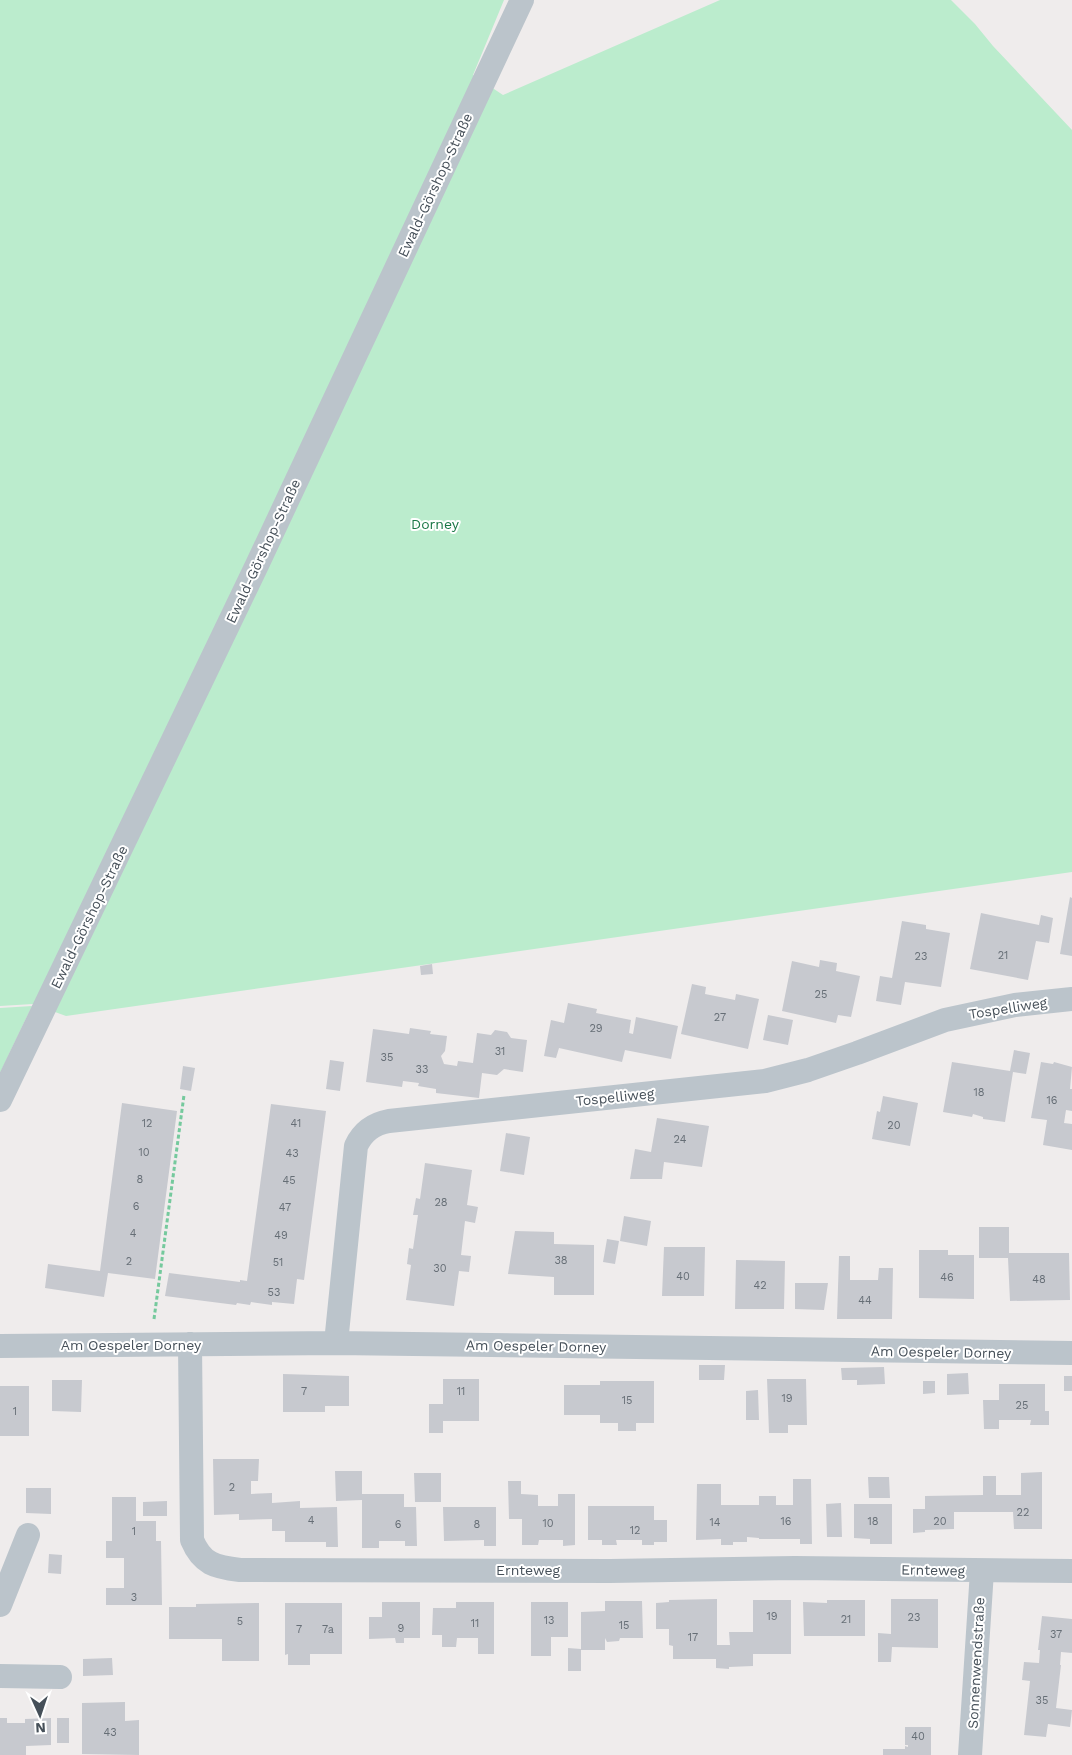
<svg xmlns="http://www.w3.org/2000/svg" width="1072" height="1755" font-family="'Work Sans',sans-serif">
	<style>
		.green { fill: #bbeccd }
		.building { fill: #c7c9cf }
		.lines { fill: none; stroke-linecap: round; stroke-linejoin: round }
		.path { stroke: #75c99d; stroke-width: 3; stroke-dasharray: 4 2.5; stroke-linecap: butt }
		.street { stroke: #bbc4cb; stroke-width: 24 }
		.labels { text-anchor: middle; stroke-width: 4; stroke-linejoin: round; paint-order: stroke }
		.number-label { font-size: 11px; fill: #666e76 }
		.street-label { font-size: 14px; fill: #465059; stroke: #fff }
		.park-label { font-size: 14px; fill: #1a7746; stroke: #fff }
	</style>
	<rect width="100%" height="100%" fill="#efecec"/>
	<path class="green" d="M0,0H504L473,75L503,95L720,0H951L975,24L993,46L1072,130V872L66,1016L33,1004L0,1006Z
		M32,1006L0,1073V1008Z"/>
	<path class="building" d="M1070,897L1072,898V956L1060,954Z
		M981,913L1039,925L1041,915L1053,918L1049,943L1036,941L1028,980L970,969Z
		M902,921L926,925V929L950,933L941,987L905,982L901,1005L876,1001L880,976L892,978Z
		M820,960L837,963L836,971L860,976L851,1017L838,1015L836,1023L782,1011L792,961L819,967Z
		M432,964L433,974L421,975L420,966Z
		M692,984L706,987L705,994L735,1000L736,994L759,999L748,1049L681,1034Z
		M568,1003L597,1009L596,1013L631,1020L629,1033L633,1034L636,1017L678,1026L671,1059L625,1050L622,1062L559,1048L556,1058L544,1056L551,1020L564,1023Z
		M768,1015L793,1020L788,1045L763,1040Z
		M410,1028L431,1031L430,1034L447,1036L445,1051L441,1056L444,1064L457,1066L458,1061L473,1063L477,1033L491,1035L495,1030L507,1032L511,1038L527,1040L523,1072L504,1069L497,1075L482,1073L479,1098L436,1093V1089L418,1086L419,1083L403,1081L402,1087L366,1082L373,1029L409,1034Z
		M1014,1050L1030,1053L1026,1074L1013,1072L1005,1122L983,1119V1117L973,1114L972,1117L943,1112L952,1062L1010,1071Z
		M330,1060L344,1062L340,1091L326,1089Z
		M1041,1062L1053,1064L1054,1062L1072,1067L1070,1089H1072V1111L1066,1110L1064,1123L1072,1124V1150L1043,1145L1047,1120L1031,1118Z
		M183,1066L195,1068L191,1091L180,1089Z
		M883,1096L918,1103L910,1146L872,1139L877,1111L880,1112Z
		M122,1103L177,1111L155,1279L108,1273L104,1297L45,1288L48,1264L100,1271Z
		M271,1104L326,1111L304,1280L297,1279L294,1304L272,1302V1305L251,1302L250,1305L237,1303L236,1305L165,1296L169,1273L240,1282V1280L247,1281Z
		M657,1118L709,1126L702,1167L664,1162L662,1179H630L635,1149L651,1152Z
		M506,1133L530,1137L524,1175L500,1171Z
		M425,1163L472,1170L467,1205L478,1207L475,1223L465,1221L461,1255L471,1256L469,1272L459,1271L454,1306L406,1300L411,1265L407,1264L409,1248L413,1249L418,1215H413L416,1198L420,1199Z
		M624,1216L651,1221L647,1246L620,1241Z
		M979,1227H1009V1253H1069L1070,1300L1010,1301L1008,1258H979Z
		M515,1231L554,1232V1244L594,1245V1295H554V1277L508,1274Z
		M607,1239L619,1241L615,1264L603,1262Z
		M664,1247H705L704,1296H662Z
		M919,1250H948V1255H974V1299L919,1298Z
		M839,1256H850V1280H878L879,1268H893L892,1319H837Z
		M736,1260L785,1261L784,1309H735Z
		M795,1283H828L824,1310L795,1309Z
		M699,1365H725L724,1380H699Z
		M884,1367L885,1384L857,1385V1380H842L841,1368Z
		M968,1373L969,1394L947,1395V1374Z
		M283,1374L349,1376V1406H325V1412H283Z
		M1064,1376H1072V1391H1064Z
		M443,1379H479V1421H443V1433H429V1404H443Z
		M767,1379H806L807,1425H788V1433H769Z
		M52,1380H82L81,1412L52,1411Z
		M600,1381H654V1423H636V1431H618V1423H600V1415H564V1385H600Z
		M923,1381H935V1393L923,1394Z
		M999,1384H1045V1411H1049V1425H1030L1031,1420H999V1429H984L983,1400H999Z
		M0,1386H29V1436H0Z
		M758,1390L759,1420H746V1391Z
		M213,1459H259L258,1481H251V1494L272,1493V1503L300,1501V1508L337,1507L338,1547H326V1542H285V1531H272V1519L239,1520V1514L214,1515Z
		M335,1471H362V1494H404V1507H416L417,1546H405V1541H379V1548H362V1500L336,1501Z
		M1042,1472V1529H1014L1013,1512H954V1529L925,1530V1532L913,1533V1509H925V1496L983,1495V1476H996V1495H1021V1473Z
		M414,1473H441V1502H415Z
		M868,1477H889L890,1498H869Z
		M793,1479H811L812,1544H800V1539H759V1538L747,1537V1542H733V1545H721V1539L696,1540L697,1484H721V1505H759V1496H776V1505H793Z
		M508,1481H521V1494L538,1495V1506H558V1494H575V1545L563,1546V1540H539L538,1545H522V1519H509Z
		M26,1488H51V1514L26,1513Z
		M112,1497H136V1521H156V1541H161L162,1605H106V1588H124V1558H106V1541H112Z
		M167,1501V1516H143V1502Z
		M841,1503L842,1537H827L826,1504Z
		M854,1504H892V1544H870V1539L854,1538Z
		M588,1506H654V1520H667V1542H654V1545H642V1540H616L617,1545H602V1540H588Z
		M443,1507H496V1546H484V1540L444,1541Z
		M49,1554L62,1555L61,1574L48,1573Z
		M717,1599V1645H730L729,1632H753V1600H791V1654H753V1666L729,1667V1669L716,1668V1659H673V1646L669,1645V1629H656V1603L669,1602V1600Z
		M891,1599H938V1648L892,1647L891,1662H878V1633L891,1634Z
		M827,1600H865V1636H804L803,1602L827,1603Z
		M605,1601H642L643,1638H620L619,1641L607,1642L605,1638V1650H581V1671H568V1648L581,1649V1612L605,1611Z
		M382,1602H420V1638H404V1643H396L395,1638L369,1639V1617H382Z
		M456,1602H494V1654H478V1638H457L456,1647H442V1635H432L433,1608H456Z
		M531,1602H568V1637H551V1656H531Z
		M259,1603V1661H222V1639H169V1607H196V1604Z
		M285,1603H342V1654H310V1665H288V1654L285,1655Z
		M1042,1616L1072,1619V1653L1061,1652L1060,1665H1061L1056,1708L1072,1710L1070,1727L1048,1724L1046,1737L1024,1735L1030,1681L1022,1680L1024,1662L1039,1663L1040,1650H1038Z
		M112,1658L113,1675L83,1676V1659Z
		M125,1702V1721L139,1720V1755L82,1754V1703Z
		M0,1718H7V1723H25V1719L51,1718V1745L26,1746V1755H0Z
		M57,1718H69V1743H57Z
		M905,1727H931V1755H883V1749H905V1746L908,1747V1745H905Z"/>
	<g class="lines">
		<path class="path" d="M154,1319L184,1095"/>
		<path class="street" d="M0,1100L257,565L522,0
			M336,1343L356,1146C363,1131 373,1124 389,1121L765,1081L808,1070L857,1053L945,1020L1015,1005L1072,999
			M190,1344L192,1540C202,1564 215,1567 240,1570L610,1571L795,1568L1072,1571
			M0,1346L336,1343L1072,1353
			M0,1605L28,1535
			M0,1676L60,1677
			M970,1755L982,1571"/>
	</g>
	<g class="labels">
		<g class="number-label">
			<text x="1003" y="959">21</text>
			<text x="921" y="960">23</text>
			<text x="821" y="998">25</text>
			<text x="720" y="1021">27</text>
			<text x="596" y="1032">29</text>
			<text x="500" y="1055">31</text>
			<text x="387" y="1061">35</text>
			<text x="422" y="1073">33</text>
			<text x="979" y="1096">18</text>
			<text x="1052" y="1104">16</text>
			<text x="147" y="1127">12</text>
			<text x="296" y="1127">41</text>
			<text x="894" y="1129">20</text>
			<text x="680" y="1143">24</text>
			<text x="144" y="1156">10</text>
			<text x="292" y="1157">43</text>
			<text x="140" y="1183">8</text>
			<text x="289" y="1184">45</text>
			<text x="441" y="1206">28</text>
			<text x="136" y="1210">6</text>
			<text x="285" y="1211">47</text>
			<text x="133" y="1237">4</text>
			<text x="281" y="1239">49</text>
			<text x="561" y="1264">38</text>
			<text x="129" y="1265">2</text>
			<text x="278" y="1266">51</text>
			<text x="440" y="1272">30</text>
			<text x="683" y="1280">40</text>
			<text x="947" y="1281">46</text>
			<text x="1039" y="1283">48</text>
			<text x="760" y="1289">42</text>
			<text x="274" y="1296">53</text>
			<text x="865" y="1304">44</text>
			<text x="304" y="1395">7</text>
			<text x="461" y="1395">11</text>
			<text x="787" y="1402">19</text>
			<text x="627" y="1404">15</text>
			<text x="1022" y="1409">25</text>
			<text x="15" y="1415">1</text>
			<text x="232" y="1491">2</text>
			<text x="1023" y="1516">22</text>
			<text x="311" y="1524">4</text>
			<text x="786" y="1525">16</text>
			<text x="873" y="1525">18</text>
			<text x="940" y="1525">20</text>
			<text x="715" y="1526">14</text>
			<text x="548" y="1527">10</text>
			<text x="398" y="1528">6</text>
			<text x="477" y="1528">8</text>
			<text x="635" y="1534">12</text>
			<text x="134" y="1535">1</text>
			<text x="134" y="1601">3</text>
			<text x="772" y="1620">19</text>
			<text x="914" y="1621">23</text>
			<text x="846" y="1623">21</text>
			<text x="549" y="1624">13</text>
			<text x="240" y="1625">5</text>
			<text x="475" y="1627">11</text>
			<text x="624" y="1629">15</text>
			<text x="401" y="1632">9</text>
			<text x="299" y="1633">7</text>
			<text x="328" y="1633">7a</text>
			<text x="1056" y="1638">37</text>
			<text x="693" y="1641">17</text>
			<text x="1042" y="1704">35</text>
			<text x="110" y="1736">43</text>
			<text x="918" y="1740">40</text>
		</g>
		<g class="street-label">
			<text transform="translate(435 185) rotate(-65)" y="5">Ewald-Görshop-Straße</text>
			<text transform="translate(263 551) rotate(-65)" y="5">Ewald-Görshop-Straße</text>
			<text transform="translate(89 917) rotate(-64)" y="5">Ewald-Görshop-Straße</text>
			<text transform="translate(1008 1008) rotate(-9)" y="5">Tospelliweg</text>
			<text transform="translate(615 1097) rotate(-6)" y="5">Tospelliweg</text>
			<text x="131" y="1350">Am Oespeler Dorney</text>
			<text transform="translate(536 1346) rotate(1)" y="5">Am Oespeler Dorney</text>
			<text transform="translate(941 1352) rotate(1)" y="5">Am Oespeler Dorney</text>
			<text x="528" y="1575">Ernteweg</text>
			<text transform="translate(933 1570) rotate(1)" y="5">Ernteweg</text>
			<text transform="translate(976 1663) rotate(-87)" y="5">Sonnenwendstraße</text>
		</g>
		<g class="park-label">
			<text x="435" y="529">Dorney</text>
		</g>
	</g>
	<g transform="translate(40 1715) rotate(177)" stroke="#ffffff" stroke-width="4" paint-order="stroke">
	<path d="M0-4L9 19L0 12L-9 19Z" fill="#465059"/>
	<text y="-8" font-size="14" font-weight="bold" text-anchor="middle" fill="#465059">N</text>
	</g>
</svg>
